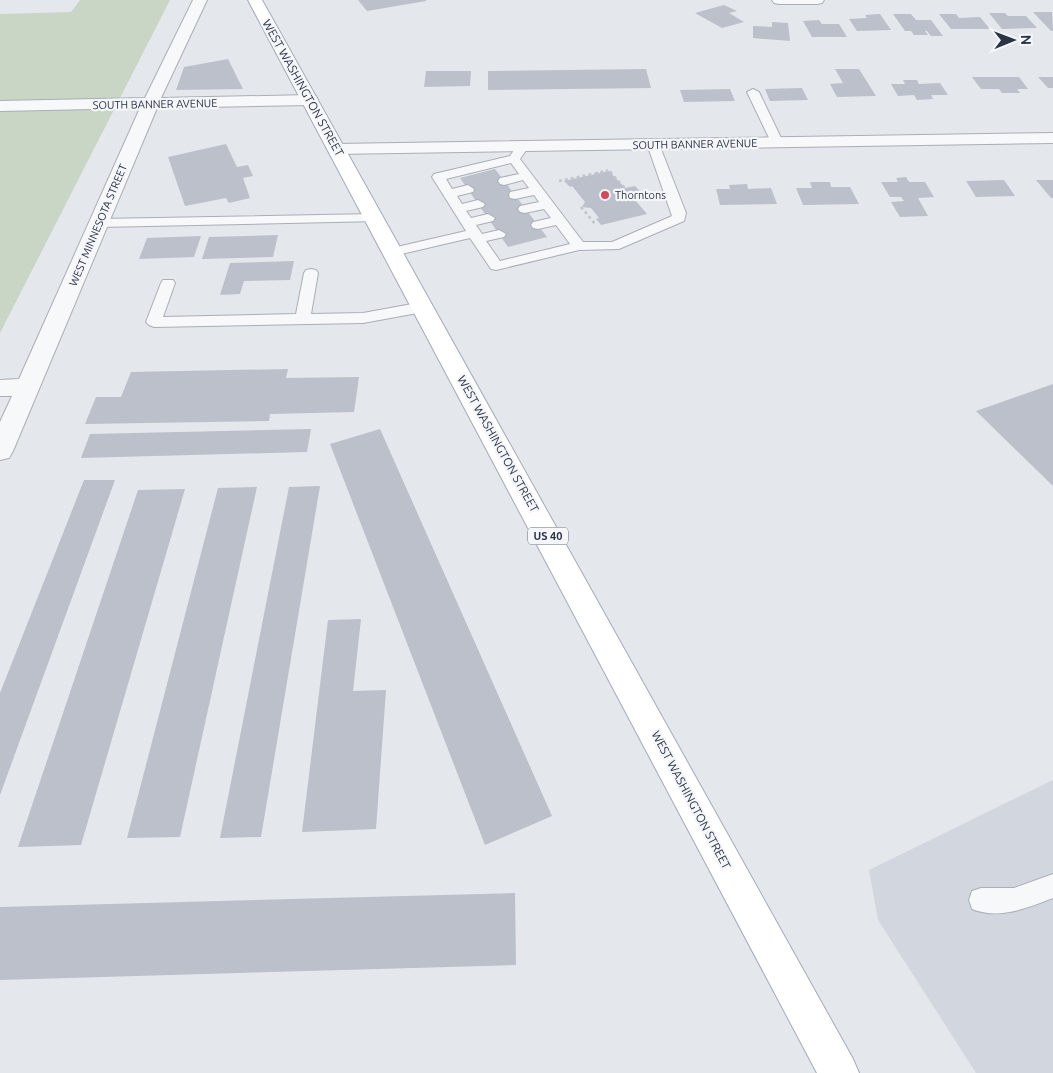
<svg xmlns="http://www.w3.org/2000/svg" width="1053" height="1073" font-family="Ubuntu,sans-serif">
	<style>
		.built { fill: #d2d6de }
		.green { fill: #c9d6c5 }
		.building { fill: #bbc0ca }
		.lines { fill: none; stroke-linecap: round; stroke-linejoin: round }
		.lane-casing { stroke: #a9aeb7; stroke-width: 2 }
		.street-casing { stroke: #a9aeb7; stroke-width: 2 }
		.primary-casing { stroke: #a3abb8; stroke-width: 2 }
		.path-far1 { stroke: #c2c5cb; stroke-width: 2; stroke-dasharray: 2.5 2.5; stroke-linecap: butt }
		.path { stroke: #c2c5cb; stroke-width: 2.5; stroke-dasharray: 3 3; stroke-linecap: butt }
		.lane { fill: #f7f8fa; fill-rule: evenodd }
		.street { fill: #f7f8fa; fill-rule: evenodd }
		.primary { fill: #fff; fill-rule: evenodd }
		.poi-dot { fill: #d1495b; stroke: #f4f6f9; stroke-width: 2 }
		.labels { text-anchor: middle; stroke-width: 4.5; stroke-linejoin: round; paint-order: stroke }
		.far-street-label { font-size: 11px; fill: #2b3445; stroke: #f4f6f9 }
		.far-poi-label { font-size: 11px; fill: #2b3445; stroke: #f4f6f9; text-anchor: start }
		.shield { fill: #f4f6f9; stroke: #676e7b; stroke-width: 1 }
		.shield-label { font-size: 11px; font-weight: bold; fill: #2b3445 }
		.street-label { font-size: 12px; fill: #2b3445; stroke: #f4f6f9 }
	</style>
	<rect width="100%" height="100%" fill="#e4e7ec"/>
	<path class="built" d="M1053,780V1073H976L878,920L869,870Z"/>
	<path class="green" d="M80,0H170L0,333V14L71,12Z"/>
	<path class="building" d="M358,0H426V1L367,11Z
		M724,5L737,11L729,13L744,22L722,28L695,13Z
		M1033,12H1052L1053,31H1051Z
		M989,13H1005L1008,16H1026L1037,28L1002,29Z
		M880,14L891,30L857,31L849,19L867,18L865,15Z
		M893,14H911L916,20H931L943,36H931L927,31H925L928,35H914L911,31H905Z
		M939,14H956L959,18L980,17L990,29H951Z
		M819,20L822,24H839L847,37H812L803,21Z
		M772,22L788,23L790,41L753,38V26L772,27Z
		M228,59L243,89L176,90L184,67Z
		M646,69L651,88L488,90V71Z
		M835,69H859L876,96L837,97L830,84L843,83Z
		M426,71H471L470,86L424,87Z
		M972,77H1019L1028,89H1017L1020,93H1002L999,89H981Z
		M1038,77H1053V88H1048Z
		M903,80H917L919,84L940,83L948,95H931L933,99L917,100L914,95L898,96L891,84H905Z
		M802,88L808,100L770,101L765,89Z
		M730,89L735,101L684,102L680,90Z
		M226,144L237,167L248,165L253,176L243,178L250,198L229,203L226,198L185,206L168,157Z
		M495,169L547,237L508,247L460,178Z
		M609,171L625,188L635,186L645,197L635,200L647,214L601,225L596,219L599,218L591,208L582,207L585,202L572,186L570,187L564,181Z
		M906,177L909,182H925L934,197L918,198L928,216L900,217L891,202L904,201L901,197H890L881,182H898L896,178Z
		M1004,180L1015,196L976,197L966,181Z
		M1036,180H1053V198H1051Z
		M810,182H830L831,187H850L859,204L803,205L796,188H812Z
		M747,184L748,189L771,188L777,204L720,205L716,189H730L729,185Z
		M278,235L273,257L202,259L209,237Z
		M201,236L194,257L139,259L147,238Z
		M294,261L290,280L244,281L240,294L220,295L230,263Z
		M288,369L286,378L359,377L354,412L270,414L269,421L85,424L96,397H121L131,372Z
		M1053,384V486L976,411Z
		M311,429L307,452L81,458L90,434Z
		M380,429L552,816L485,845L330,444Z
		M84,480H115L0,795V693Z
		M320,486L261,837L220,838L289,487Z
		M257,487L180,837L127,838L218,488Z
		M185,489L81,845L18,847L138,490Z
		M361,619L353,691L386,690L376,829L302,832L328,620Z
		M515,893L516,965L0,980V907Z"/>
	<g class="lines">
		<g class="lane-casing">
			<path id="lane" d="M753,89L759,92L783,142L781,145L777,146L771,142L747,92Z
				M653,140L659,144L686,213L684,221L619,249L579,250L496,270L491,269L470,238L393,256L386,252L388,249L466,231L432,177L434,174L510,156L517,146L521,145L527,149L520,159L583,242H612L672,216L647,144ZM511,163L519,174L500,178L498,181L500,184L504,185L523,180L529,188L510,192L509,195L510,198L515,199L534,195L539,202L520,206L518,209L520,212L525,213L544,209L551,218L533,222L531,225L533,228L538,229L556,225L570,244L500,261L486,241L504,237L506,234L499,230L482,234L476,225L493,221L495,218L488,214L471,218L466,211L483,207L485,204L478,200L462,204L457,196L473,192L474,189L468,185L452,189L446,179Z
				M374,214L381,218L379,221L99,227L92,223L99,219Z
				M311,269L316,270L318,273L311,314L363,313L423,302L428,304L430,307L428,310L423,312L363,323L154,327L149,325L146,322L161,283L163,280H173L175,283L163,317L296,314L304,273L306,270Z
				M1053,874V898C1027,908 999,920 972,909L969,900L972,891L981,888H1014Z"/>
		</g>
		<g class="street-casing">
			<path id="street" d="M193,0H207L161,98L310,95L316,96L318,100L316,104L310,105L157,108L13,451L9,458L0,460V422L12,396H0V380L19,379L140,108L0,111V101L145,98Z
				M772,0H824L822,3L817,4H779L774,3Z
				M1053,133V143L336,154L330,153L327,149L330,145L336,144Z"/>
		</g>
		<g class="primary-casing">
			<path id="primary" d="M248,0H262L853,1059L859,1073H817Z"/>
		</g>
		<path class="path-far1" d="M596,173L609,170L612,173"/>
		<path class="path" d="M610,172L625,188
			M559,181L602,172
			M581,207L596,225"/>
		<use href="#lane" class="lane"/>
		<use href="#street" class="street"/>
		<use href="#primary" class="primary"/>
	</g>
	<circle class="poi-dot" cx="605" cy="195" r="5"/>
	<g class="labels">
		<g class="far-street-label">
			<text transform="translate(155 104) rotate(-1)" y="4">SOUTH BANNER AVENUE</text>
			<text transform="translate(695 144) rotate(-1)" y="4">SOUTH BANNER AVENUE</text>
			<text transform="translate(98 225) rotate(-67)" y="4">WEST MINNESOTA STREET</text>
		</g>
		<g class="far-poi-label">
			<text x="615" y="199">Thorntons</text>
		</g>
		<rect class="shield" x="528" y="527.5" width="40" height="17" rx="4"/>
		<g class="shield-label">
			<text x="548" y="540">US 40</text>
		</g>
		<g class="street-label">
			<text transform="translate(303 88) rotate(61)" y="4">WEST WASHINGTON STREET</text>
			<text transform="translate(498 444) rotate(61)" y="4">WEST WASHINGTON STREET</text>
			<text transform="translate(691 800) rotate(62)" y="4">WEST WASHINGTON STREET</text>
		</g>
	</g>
	<g transform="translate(1013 40) rotate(89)" stroke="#f4f6f9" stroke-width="4" paint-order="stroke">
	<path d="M0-4L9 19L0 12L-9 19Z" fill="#2b3445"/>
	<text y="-8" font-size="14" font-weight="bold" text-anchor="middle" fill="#2b3445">N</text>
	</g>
</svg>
